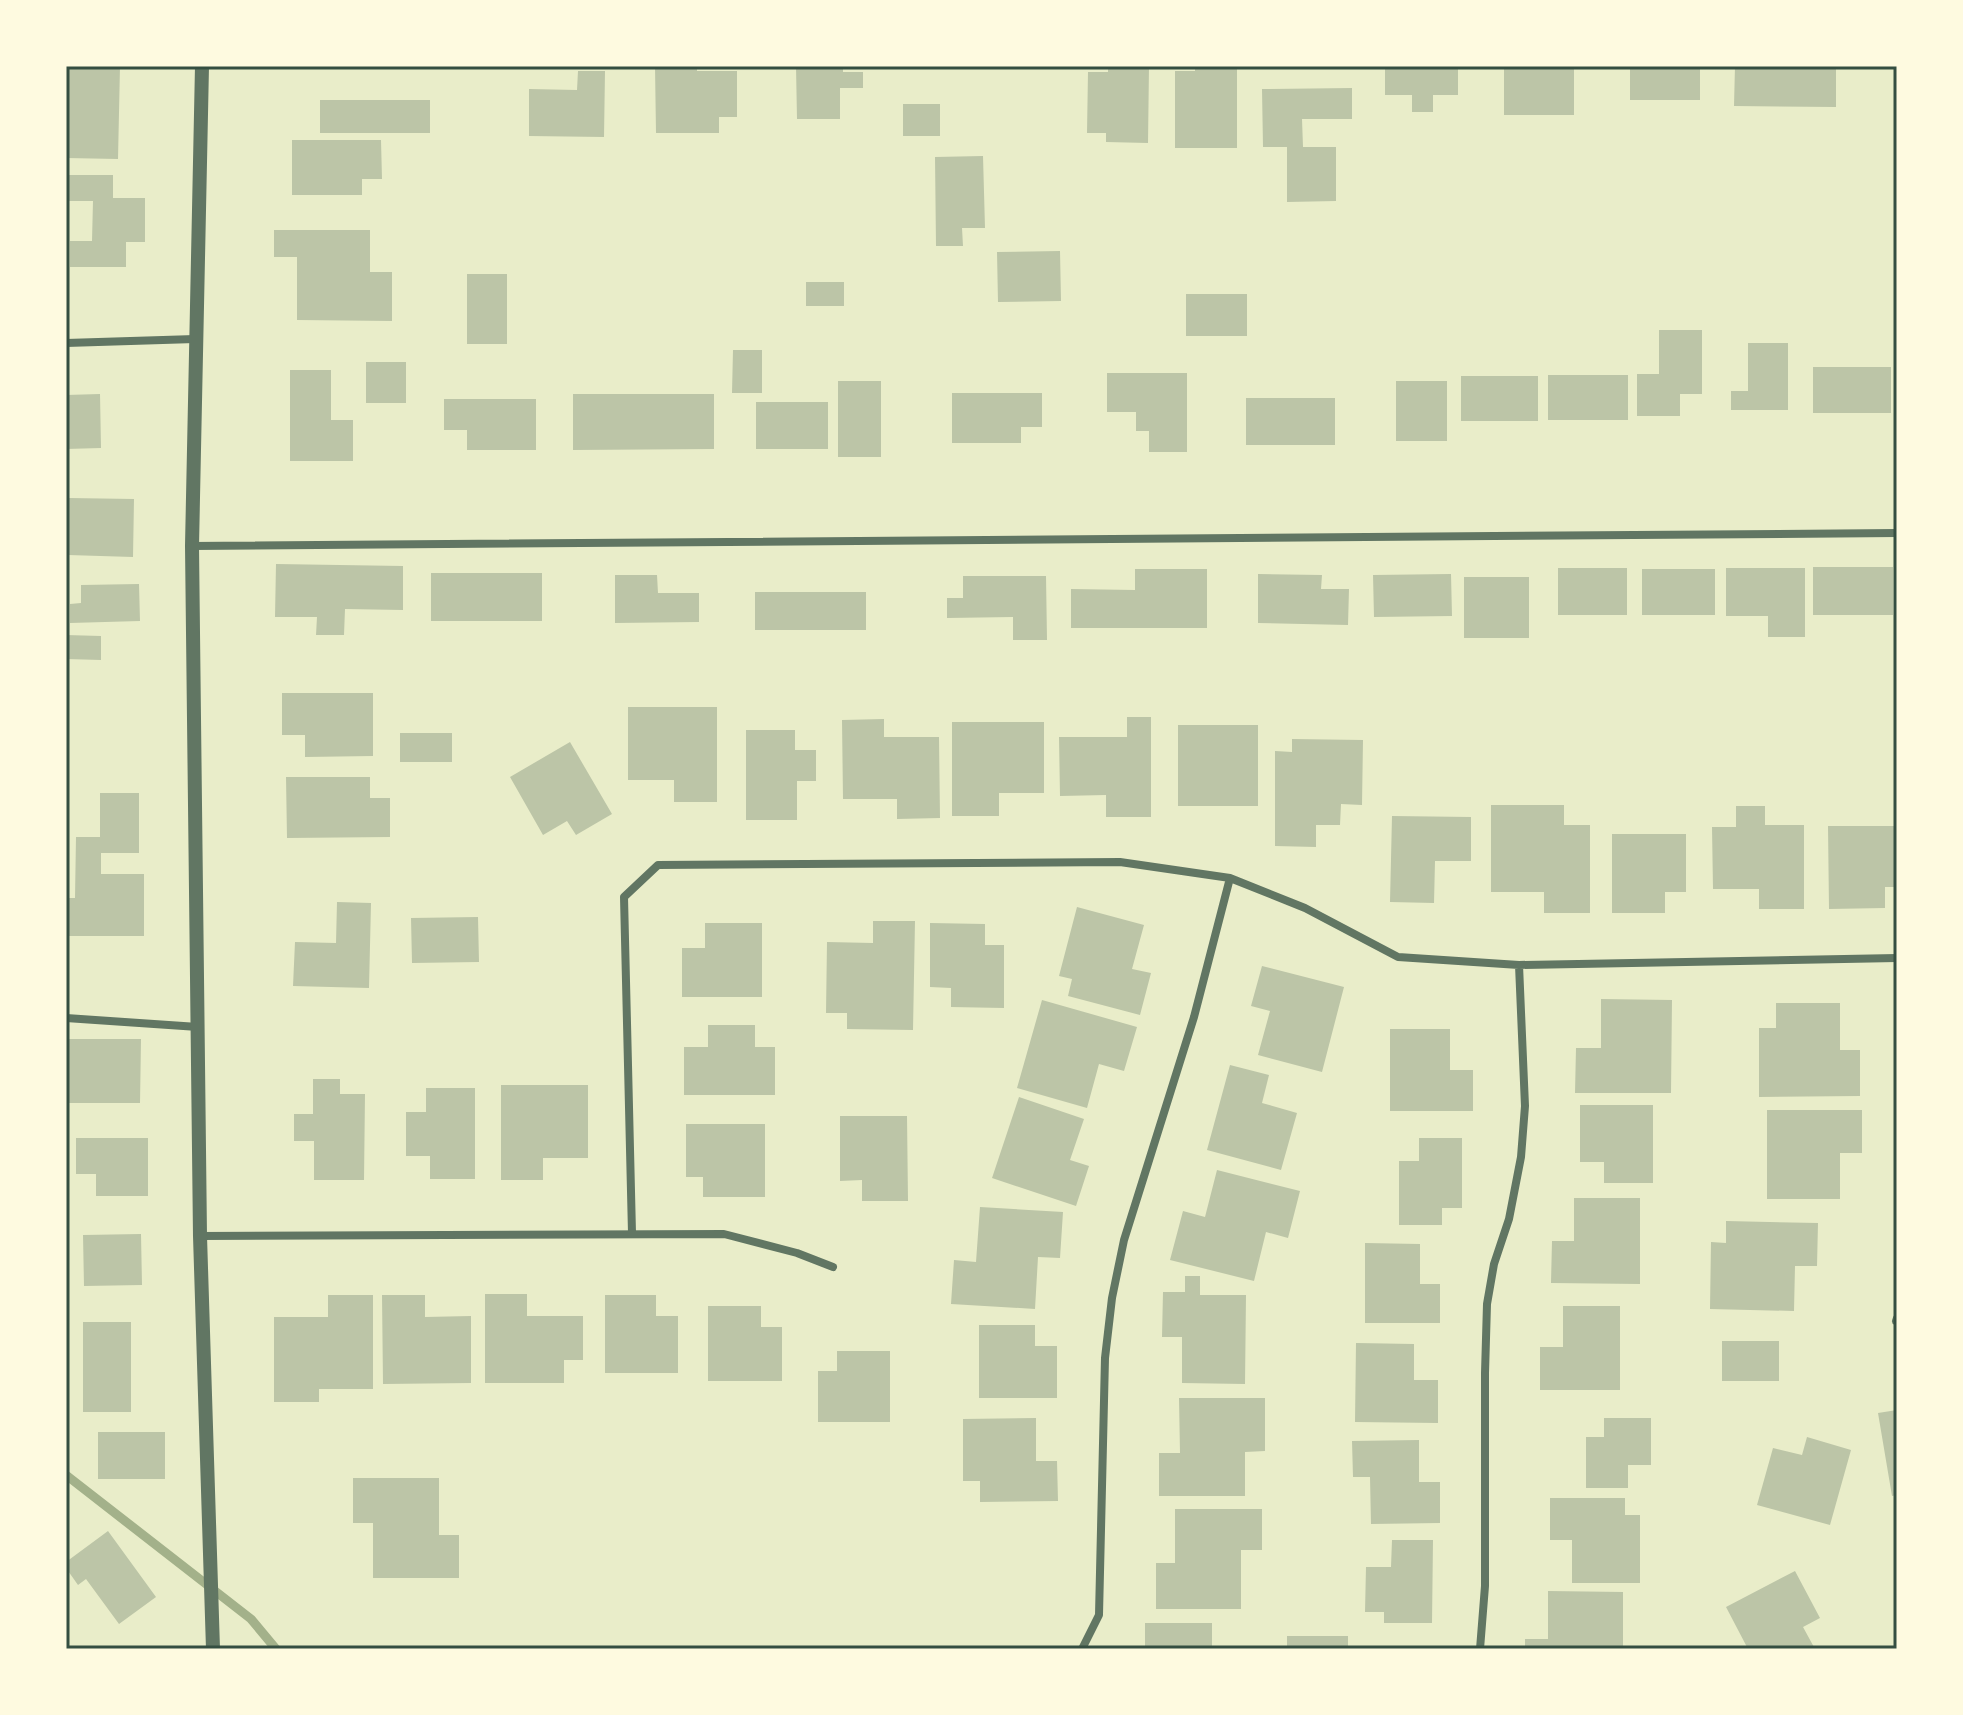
<svg xmlns="http://www.w3.org/2000/svg" width="1963" height="1715" font-family="'Fira Sans',sans-serif">
	<style>
		.lines { fill: none; stroke-linecap: round; stroke-linejoin: round }
		.stream { stroke: #a3b18a; stroke-width: 9 }
		.building { fill: #bcc5a7 }
		.minor { stroke: #617663; stroke-width: 8 }
		.tertiary { stroke: #617663; stroke-width: 14 }
		.neatline { fill: none; stroke: #344e41; stroke-width: 3 }
	</style>
	<rect width="100%" height="100%" fill="#e9edc9"/>
	<g class="lines">
		<path class="stream" d="M66,1475L251,1619L276,1649"/>
	</g>
	<path class="building" d="M66,66H120L118,159L66,158Z
		M655,66H697V71H737V117H719V133H656Z
		M796,66H843V72H863V88H840V119H797Z
		M1108,66H1149L1148,143L1106,142V133H1087L1088,72H1108Z
		M1195,66H1237V148H1175V71H1195Z
		M1385,66H1458V95H1433V112H1412V95H1385Z
		M1504,66H1574V115H1504Z
		M1630,66H1700V100H1630Z
		M1735,66H1836V107L1734,106Z
		M578,71H605L604,137L529,136V89L577,90Z
		M1352,88V119H1302L1303,147H1336V201L1287,202V147H1263L1262,89Z
		M320,100H430V133H320Z
		M903,104H940V136H903Z
		M292,140H381L382,179H362V195H292Z
		M983,156L985,228H962L963,246H936L935,157Z
		M66,175H113V198H145V242H126V267H70V241H92L93,201H66Z
		M274,230H370V272H392V321L297,320V257H274Z
		M1060,251L1061,301L998,302L997,252Z
		M467,274H507V344H467Z
		M806,282H844V306H806Z
		M1186,294H1247V336H1186Z
		M1659,330H1702V394H1680V416H1637V374H1659Z
		M1748,343H1788V410H1731V391H1748Z
		M733,350H762V393H732Z
		M366,362H406V403H366Z
		M1813,367H1891V413H1813Z
		M290,370H331V420H353V461H290Z
		M1107,373H1187V452H1149V431H1136V412H1107Z
		M1548,375H1628V420H1548Z
		M1461,376H1538V421H1461Z
		M838,381H881V457H838Z
		M1396,381H1447V441H1396Z
		M952,393H1042V427H1021V443H952Z
		M100,394L101,448L66,449V395Z
		M573,394H714V449L573,450Z
		M1246,398H1335V445H1246Z
		M444,399H536V450H467V430H444Z
		M756,402H828V449H756Z
		M69,498L134,499L133,557L68,555Z
		M276,564L403,566V610L345,609L344,635H316L317,617H275Z
		M1813,567H1893V615H1813Z
		M1558,568H1627V615H1558Z
		M1726,568H1805V637H1768V616H1726Z
		M1135,569H1207V628H1071V589L1135,590Z
		M1642,569H1715V615H1642Z
		M431,573H542V621H431Z
		M1258,574L1322,575L1321,589H1349L1348,625L1258,623Z
		M1451,574L1452,616L1374,617L1373,575Z
		M615,575H657L658,593H699V622L615,623Z
		M963,576H1046L1047,640H1013V617L947,618V598H963Z
		M1464,577H1529V638H1464Z
		M139,584L140,621L70,623V604L81,603V585Z
		M755,592H866V630H755Z
		M66,635L101,636V660L66,659Z
		M282,693H373V756L305,757V735H282Z
		M628,707H717V802H674V780H628Z
		M1127,717H1151V817H1106V795L1060,796L1059,737H1127Z
		M884,719V737H939L940,818L897,819V799H843L842,720Z
		M952,722H1044V793H999V816H952Z
		M1178,725H1258V806H1178Z
		M746,730H795V750H816V781H797V820H746Z
		M400,733H452V762H400Z
		M1292,739L1363,740L1362,805L1341,804L1340,825H1316V847L1275,846V751L1292,752Z
		M570,742L612,814L576,835L567,821L543,835L510,777Z
		M286,777H370V798H390V837L287,838Z
		M100,793H139V853H101V874H144V936H66V898H75L76,837H100Z
		M1491,805H1564V825H1590V913H1544V892H1491Z
		M1736,806H1765V825H1804V909H1759V889H1713L1712,827H1736Z
		M1392,816L1471,817V861H1435L1434,903L1390,902Z
		M1828,826H1897V887H1885V908L1829,909Z
		M1612,834H1686V892H1665V913H1612Z
		M337,902L371,903L369,988L293,986L295,942L336,943Z
		M1077,907L1144,925L1132,969L1151,973L1140,1015L1068,996L1072,979L1059,976Z
		M478,917L479,962L412,963L411,918Z
		M873,921H915L913,1030L847,1029V1013H826L827,942L873,943Z
		M705,923H762V997H682V948H705Z
		M930,923L985,924V945H1004V1008L951,1007V988L930,987Z
		M1262,966L1344,987L1322,1072L1258,1055L1270,1011L1251,1006Z
		M1601,999L1672,1000L1671,1093H1575L1576,1048H1601Z
		M1042,1000L1137,1027L1124,1071L1099,1064L1087,1108L1017,1088Z
		M1776,1003H1840V1050H1860V1096L1759,1097V1028H1776Z
		M708,1025H755V1047H775V1095H684V1047H708Z
		M1390,1029H1450V1070H1473V1111H1390Z
		M66,1039H141L140,1103H66Z
		M1230,1065L1269,1075L1262,1103L1297,1113L1281,1170L1207,1150Z
		M313,1079H340V1094H365L364,1180H314V1141H294V1114H313Z
		M501,1085H588V1158H543V1180H501Z
		M426,1088H475V1179H430V1156H406V1112H426Z
		M1019,1097L1084,1119L1070,1160L1089,1166L1076,1206L992,1178Z
		M1580,1105H1653V1183H1604V1162H1580Z
		M1767,1110H1862V1153H1840V1199H1767Z
		M840,1116H907L908,1201H862V1180L840,1181Z
		M686,1124H765V1197H703V1177H686Z
		M76,1138H148V1196H96V1174H76Z
		M1419,1138H1462V1208H1442V1225H1399V1161H1419Z
		M1217,1170L1300,1191L1288,1238L1266,1232L1254,1281L1170,1260L1183,1211L1205,1217Z
		M1574,1198H1640V1284L1551,1283L1552,1241H1574Z
		M980,1207L1063,1212L1060,1258L1038,1257L1035,1309L951,1304L954,1260L976,1262Z
		M1726,1221L1818,1223L1817,1266H1795L1794,1311L1710,1309L1711,1242L1726,1243Z
		M141,1234L142,1285L84,1286L83,1235Z
		M1365,1243L1420,1244V1284H1440V1323H1365Z
		M1185,1276H1200V1295H1246L1245,1384L1182,1383V1337H1162L1163,1292H1185Z
		M485,1294H527V1316H583V1360H564V1383H485Z
		M328,1295H373V1389H319V1402H274V1317H328Z
		M382,1295H425V1317L471,1316V1383L383,1384Z
		M605,1295H656V1316H678V1373H605Z
		M708,1306H761V1327H782V1381H708Z
		M1563,1306H1620V1390H1540V1347H1563Z
		M83,1322H131V1412H83Z
		M979,1325H1035V1346H1057V1398H979Z
		M1722,1341H1779V1381H1722Z
		M1356,1343L1414,1344V1380H1438V1423L1355,1422Z
		M837,1351H890V1422H818V1371H837Z
		M1179,1398H1265V1451L1245,1452V1496H1159V1453H1180Z
		M1897,1410V1495L1892,1496L1878,1413Z
		M1036,1418V1461H1057L1058,1501L980,1502V1481H963V1419Z
		M1604,1418H1651V1465H1628V1488H1586V1437H1604Z
		M98,1432H165V1479H98Z
		M1807,1437L1851,1450L1830,1525L1757,1505L1773,1448L1802,1455Z
		M1419,1440V1482H1440V1523L1371,1524L1370,1477H1353L1352,1441Z
		M353,1478H439V1535H459V1578H373V1523H353Z
		M1550,1498H1625V1515H1640V1583H1572V1540H1550Z
		M1175,1509H1262V1550H1241V1609H1156V1563H1175Z
		M108,1531L156,1597L119,1624L86,1579L78,1585L66,1568V1562Z
		M1392,1540H1433L1432,1623H1384V1612H1365L1366,1567H1391Z
		M1795,1571L1820,1618L1803,1627L1815,1649H1748L1726,1607Z
		M1548,1591L1623,1592V1649H1525V1639H1548Z
		M1145,1623H1212V1649H1145Z
		M1287,1636H1348V1649H1287Z"/>
	<g class="lines">
		<path class="minor" d="M66,343L195,339
			M192,546L1897,533
			M66,1018L198,1027
			M632,1233L624,897L658,865L1120,862L1230,878L1305,908L1398,957L1519,965L1897,958
			M200,1236L724,1234L797,1253L833,1267
			M1896,1321L1897,1318
			M1082,1649L1099,1615L1105,1358L1112,1298L1124,1240L1194,1017L1230,878
			M1480,1649L1485,1586V1373L1487,1304L1494,1264L1509,1219L1521,1157L1525,1106L1519,965"/>
		<path class="tertiary" d="M202,66L192,546L200,1236L213,1649"/>
	</g>
	<rect width="1963" height="1715" fill="none" stroke="#fefae0" stroke-width="136"/>
	<rect x="68" y="68" width="1827" height="1579" class="neatline"/>
</svg>
